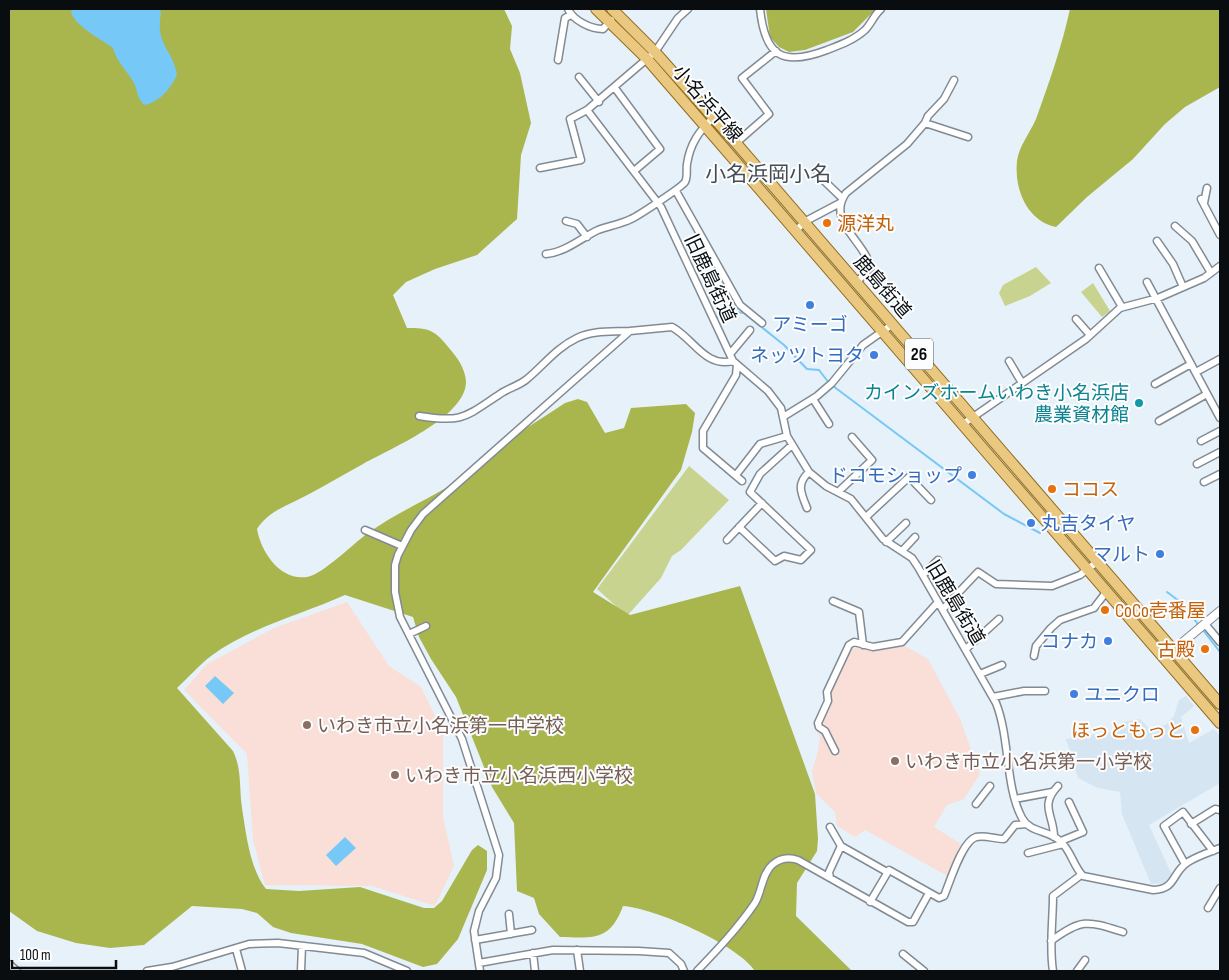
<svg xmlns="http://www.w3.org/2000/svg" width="1229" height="980" font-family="'Sofia Sans Condensed','Noto Sans JP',sans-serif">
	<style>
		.built { fill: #d5e6f2 }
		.education { fill: #f9dfd8 }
		.green { fill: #c9d390 }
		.forest { fill: #a9b54d }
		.water { fill: #76c8f6 }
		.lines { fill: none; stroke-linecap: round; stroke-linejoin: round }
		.stream { stroke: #76c8f6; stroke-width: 2 }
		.minor-casing { stroke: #828b93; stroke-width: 9 }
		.tertiary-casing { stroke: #828b93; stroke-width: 10 }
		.primary-casing { stroke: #926e21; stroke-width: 12 }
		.minor { stroke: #fff; stroke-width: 6 }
		.tertiary { stroke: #fff; stroke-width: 8 }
		.primary { stroke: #eac87f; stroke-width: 10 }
		.food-dot { fill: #e8710a; stroke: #fbfdfe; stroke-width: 2 }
		.shop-dot { fill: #3f7fe0; stroke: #fbfdfe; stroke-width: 2 }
		.culture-dot { fill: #0f9aa8; stroke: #fbfdfe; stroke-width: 2 }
		.education-dot { fill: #8d6e63; stroke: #fbfdfe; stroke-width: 2 }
		.labels { text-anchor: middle; stroke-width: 4; stroke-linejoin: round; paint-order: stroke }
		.shield { fill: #fbfdfe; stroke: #525557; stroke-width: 1 }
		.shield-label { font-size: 18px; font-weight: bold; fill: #0a0d10 }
		.street-label { font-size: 19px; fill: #0a0d10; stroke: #fbfdfe }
		.food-label { font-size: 19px; fill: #c56008; stroke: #fbfdfe; text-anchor: start }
		.shop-label { font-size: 19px; fill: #366cbe; stroke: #fbfdfe; text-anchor: end }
		.culture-label { font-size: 19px; fill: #0d838f; stroke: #fbfdfe; text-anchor: end }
		.education-label { font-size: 19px; fill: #785e54; stroke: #fbfdfe; text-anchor: start }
		.quarter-label { font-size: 21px; fill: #444c53; stroke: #fbfdfe }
	</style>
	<rect width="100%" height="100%" fill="#e7f1f9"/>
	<path class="built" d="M1186,696L1194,706L1181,717L1189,743L1214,729L1220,736V783L1149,825L1172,875L1164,883L1151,884L1122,814L1120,792L1098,788L1078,778L1066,739L1117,731L1122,722L1140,719L1149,728L1165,725L1174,716L1179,700Z"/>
	<path class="education" d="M347,602L389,666L421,687L443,732V817L454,866L435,906L372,886L265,885L253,840L247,754L184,690L207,664L274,628Z
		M903,645L928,659L960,719L980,774L964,799L947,805L934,827L961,844L949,877L865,830L855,837L837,826L835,812L816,793L812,771L818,751L820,736L814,728L813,722L852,649L857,647L873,651Z"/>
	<path class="green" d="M1036,267L1051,283L1030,296L1005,306L999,293L1003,285Z
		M1093,283L1110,311L1102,317L1081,292Z
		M689,466L729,500L681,550L672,556L661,578L627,616L597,589Z"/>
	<path class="forest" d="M9,9H504L512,26L510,49L520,73L531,123L521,155L517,219L477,255L435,269L406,282L393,295L407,328C429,328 435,330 449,348C457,357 465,368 466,381C467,417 389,449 363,464C346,473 330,483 313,492C292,504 270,509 257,529C261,552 280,581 307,577C322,575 354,543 368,533C392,516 418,504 444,489C459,480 472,467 486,456C511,437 538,421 565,403L578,399L587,402L605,433L624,428L631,408L686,404L695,413L692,432L681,470L593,592L630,615L740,586L815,794L818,839L817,851L797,883L796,916L852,971H755C737,944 654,908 623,906C610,941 594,938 560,937L539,914L534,898L517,891L514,823L492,787L456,697L431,659L419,637L413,617L345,595C300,615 251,627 211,656C199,665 188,678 177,688L233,751C242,769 239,788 242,808C246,834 250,869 266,889L299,891L360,887L424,908H434L442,901L472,850L478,845L487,851V870L458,939L437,964L423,967L362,944L291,933L273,927L257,913L242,909L192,906L144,945L110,948L76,943L37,931L9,911Z
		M766,9H876L853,32L805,50L789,52L779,47L770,37Z
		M1070,9H1220V87L1185,107L1165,124L1133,159L1087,197L1056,227C1027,221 1014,189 1017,161C1019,146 1030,133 1036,119C1049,83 1062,46 1070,9Z"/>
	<path class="water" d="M71,9H159L161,13C155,46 173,49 177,75C170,89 161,101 145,105C137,100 138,91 134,83C127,70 117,63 113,48C103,40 70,24 71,9Z
		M215,676L234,693L223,704L205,686Z
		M345,837L356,848L336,866L326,855Z"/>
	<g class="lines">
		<path class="stream" d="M718,317L729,311L744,313L784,345L807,369L819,370L829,383
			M833,386L1004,514L1040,533
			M1167,592L1183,604L1200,627
			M1203,630L1220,652"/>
		<g class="minor-casing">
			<path id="minor" d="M568,9C573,20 590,29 603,29L611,20
				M688,9L678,18L655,52L587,110L661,207L733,361L768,391L781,408L787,436L809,472L826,486L851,499L883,539L912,558L918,567L996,703C1010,738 1005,786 1022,818C1030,833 1049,830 1060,841C1071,850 1073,866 1083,876L1153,890C1177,889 1171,873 1188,862C1197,856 1210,852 1220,848
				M760,9C765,56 782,67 827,50C840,45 854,40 865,30C871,24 874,15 881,9
				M558,60L565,18L571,15
				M579,77L599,102
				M615,88L660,149L634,171
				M925,123L928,116L944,99L954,80
				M736,143L769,114L742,78L776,51
				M540,168L581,160L570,119L587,110
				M817,174L842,198
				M676,191L740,305L762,323
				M1201,199L1220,235
				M1204,203L1207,188
				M566,221L577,224L587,237
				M1175,226L1192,241L1211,273
				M796,231L804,222L840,203
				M1157,241L1173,264L1183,287
				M546,254C566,252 581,238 598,230C609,226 621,224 631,219C638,216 682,187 685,182C688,177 686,169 687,164C690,144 699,131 713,118
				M1099,268L1122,307
				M857,282L871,267C864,241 826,221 846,193L907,144L925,123L968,137
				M1147,282L1220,418
				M1076,319L1090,335
				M730,354L750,330
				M1009,361L1022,383
				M737,365L736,375L703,431V448L742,481
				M1196,372L1220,359
				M1155,384L1191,364
				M813,399L829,424
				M419,416C463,423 465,417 500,394C508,388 519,386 527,379C544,365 556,348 577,338C593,330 612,332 630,331
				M783,417L817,396L832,383L863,345L893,324
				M1159,421L1207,394
				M963,424L1086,339L1120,308L1158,298L1204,278L1220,266
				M1201,441L1220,431
				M1197,464L1220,452
				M736,475L760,444L787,436
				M1204,482L1220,474
				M838,492L872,460L852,437
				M807,508C801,493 796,484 809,472
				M866,517L909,477L931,500
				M739,527L775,561L784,556L801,560L811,550L750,492L760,474L792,445
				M365,530L402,546
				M727,540L762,503
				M886,542L906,523
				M902,551L915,537
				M923,575L938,560
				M833,601L859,612L863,645
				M943,609L978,572L996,584L1052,586L1080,575L1097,562
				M1205,624L1220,642
				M409,634L426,626
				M967,648L999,619
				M1034,656L1036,646L1051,628L1060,620L1094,608L1107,591
				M980,674L1002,665
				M993,697L1024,691H1045
				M835,751L825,731L819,727L818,723L828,701L827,692L849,645L854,642L873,647L902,642L938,602
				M1015,799L1052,792
				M976,804L990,786
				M1191,824L1215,809L1220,810
				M830,827L841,846
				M1054,837C1054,815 1039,806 1058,786
				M1061,841L1083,832L1069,802
				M1028,853L1063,844
				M1185,864L1164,826L1183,812L1213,851
				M830,878L829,872L841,846L887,872
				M870,902L889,870L939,898L944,896C950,882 962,841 976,837C986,835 994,839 1004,839L1015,825L1026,824
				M1208,908L1220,888
				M509,914L511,934
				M475,940L532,930
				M1051,941C1082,918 1088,921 1123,932
				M236,949L242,971
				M577,950L580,971
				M533,953L535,971
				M903,954L924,971
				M479,963L553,950L639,951L669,953L681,964L684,971
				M9,964L17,971
				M147,971L172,967L249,944L278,943L364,953L407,971
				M301,971L302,946
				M480,971L474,931L479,911L496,878L499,855L462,739L400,617L395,592V565L398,555L411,530L423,514L630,331L672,327C694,339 705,368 733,361
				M697,971C718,949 738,928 755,903C762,891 762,874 772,865C780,858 789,857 798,860L908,922H913L929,893
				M1053,971C1049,946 1053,921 1053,896L1081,875
				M1077,971L1085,960"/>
		</g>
		<g class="tertiary-casing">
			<path id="tertiary" d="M1164,658L1220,611"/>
		</g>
		<g class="primary-casing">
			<path id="primary" d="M596,9L647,59L705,126L1220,723
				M612,9L655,52L736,143L1220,704"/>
		</g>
		<use href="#minor" class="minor"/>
		<use href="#tertiary" class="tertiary"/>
		<use href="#primary" class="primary"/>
	</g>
	<g class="food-dot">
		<circle cx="827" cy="223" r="5"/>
		<circle cx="1052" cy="489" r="5"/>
		<circle cx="1105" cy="610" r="5"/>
		<circle cx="1205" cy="649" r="5"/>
		<circle cx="1195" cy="730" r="5"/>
	</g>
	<g class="shop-dot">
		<circle cx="810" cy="305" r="5"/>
		<circle cx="874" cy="355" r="5"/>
		<circle cx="972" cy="475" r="5"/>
		<circle cx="1031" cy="523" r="5"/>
		<circle cx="1160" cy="554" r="5"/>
		<circle cx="1108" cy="641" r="5"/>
		<circle cx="1074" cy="694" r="5"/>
	</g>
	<circle class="culture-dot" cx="1139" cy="403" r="5"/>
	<g class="education-dot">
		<circle cx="307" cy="725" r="5"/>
		<circle cx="895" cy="761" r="5"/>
		<circle cx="395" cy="775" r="5"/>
	</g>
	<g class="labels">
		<rect class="shield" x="905" y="338.5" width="28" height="31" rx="4"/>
		<g class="shield-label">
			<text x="919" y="360">26</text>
		</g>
		<g class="street-label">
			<text transform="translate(708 103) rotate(49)" y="7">小名浜平線</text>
			<text transform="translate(711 278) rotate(65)" y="7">旧鹿島街道</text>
			<text transform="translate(883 286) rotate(49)" y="7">鹿島街道</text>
			<text transform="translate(956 602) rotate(59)" y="7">旧鹿島街道</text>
		</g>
		<g class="food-label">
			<text x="837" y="230">源洋丸</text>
			<text x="1062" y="496">ココス</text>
			<text x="1115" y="617">CoCo壱番屋</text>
			<text x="1195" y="656" text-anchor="end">古殿</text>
			<text x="1185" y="737" text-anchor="end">ほっともっと</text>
		</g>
		<g class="shop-label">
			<text x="810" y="331" text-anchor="middle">アミーゴ</text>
			<text x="864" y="362">ネッツトヨタ</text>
			<text x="962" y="482">ドコモショップ</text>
			<text x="1041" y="530" text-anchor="start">丸吉タイヤ</text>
			<text x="1150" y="561">マルト</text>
			<text x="1098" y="648">コナカ</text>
			<text x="1084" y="701" text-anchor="start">ユニクロ</text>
		</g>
		<g class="culture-label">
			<text x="1129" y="399">カインズホームいわき小名浜店<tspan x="1129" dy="22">農業資材館</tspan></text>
		</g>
		<g class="education-label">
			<text x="317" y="732">いわき市立小名浜第一中学校</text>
			<text x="905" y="768">いわき市立小名浜第一小学校</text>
			<text x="405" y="782">いわき市立小名浜西小学校</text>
		</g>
		<g class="quarter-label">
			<text x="768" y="181">小名浜岡小名</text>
		</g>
	</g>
	<rect width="1229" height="980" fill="none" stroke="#0a0d10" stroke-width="20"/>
	<path d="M12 960v8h104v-8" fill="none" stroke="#0a0d10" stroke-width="2.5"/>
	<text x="20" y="960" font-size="15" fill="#0a0d10" stroke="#fbfdfe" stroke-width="4" paint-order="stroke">100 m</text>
</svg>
